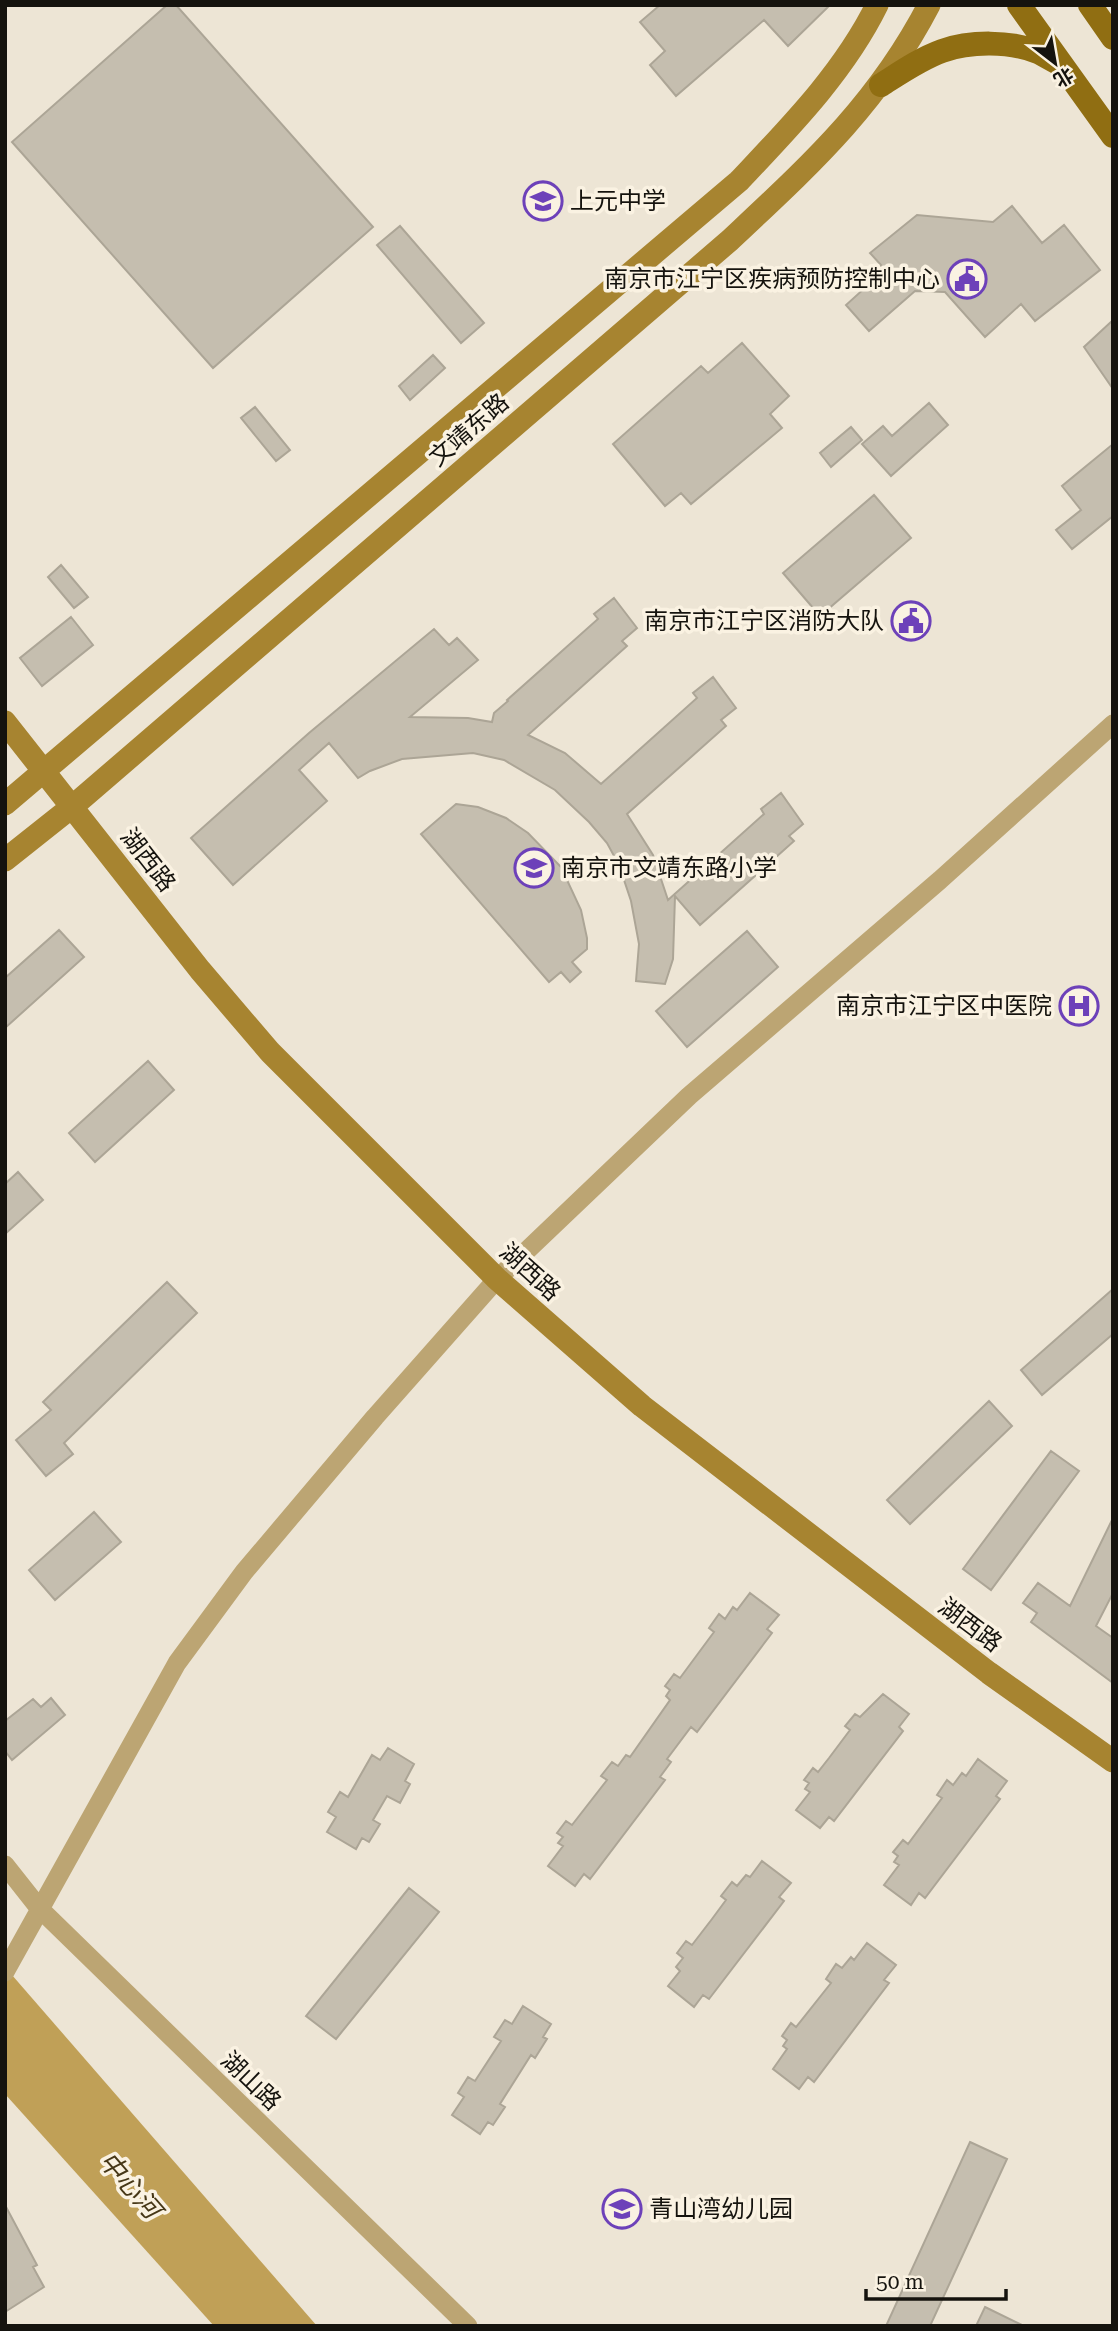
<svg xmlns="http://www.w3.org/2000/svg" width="1118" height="2331" font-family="'Roboto Serif','Noto Sans SC',serif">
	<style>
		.water { fill: #c0a057 }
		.building { fill: #c5beaf; stroke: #aca596; stroke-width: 2 }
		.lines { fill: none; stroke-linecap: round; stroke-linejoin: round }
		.tertiary { stroke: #bca573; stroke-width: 19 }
		.secondary { stroke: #a78430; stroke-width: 23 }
		.primary { stroke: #906e12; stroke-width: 24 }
		.labels { text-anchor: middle; stroke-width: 7; stroke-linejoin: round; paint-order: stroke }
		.poi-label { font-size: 24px; fill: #15130e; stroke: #faf2e2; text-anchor: start }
		.street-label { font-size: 24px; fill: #15130e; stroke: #faf2e2 }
		.water-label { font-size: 26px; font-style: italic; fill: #463717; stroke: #faf2e2 }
	</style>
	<rect width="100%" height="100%" fill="#ede5d5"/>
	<path class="water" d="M5,1967L317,2326H214L5,2094Z"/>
	<path class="building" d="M167,5H176L373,227L213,368L12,142Z
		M660,5H830L788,46L764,20L676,96L650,65L665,51L640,22Z
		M1012,206L1042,243L1064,225L1100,270L1035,321L1021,304L985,337L945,292L915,291L869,331L846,305L866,287L861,281L881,265L870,253L917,215L993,222Z
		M400,226L484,323L461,343L377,245Z
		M1113,320V389L1084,347Z
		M742,343L789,396L770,414L782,428L691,504L681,493L665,506L613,444L701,366L708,373Z
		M433,355L445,368L410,400L399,386Z
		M929,403L948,425L891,476L862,444L883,426L892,436Z
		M255,407L290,450L276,461L241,418Z
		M851,427L862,440L831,467L820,453Z
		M1113,444V516L1072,549L1056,530L1081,510L1062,486Z
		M874,495L911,538L820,616L783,573Z
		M61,565L88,597L74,608L48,577Z
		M614,598L637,628L622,641L627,646L528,735L565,753L601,784L697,698L693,693L713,677L736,708L721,720L726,726L627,814L653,855L668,900L764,814L761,809L781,793L803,824L789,836L794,841L700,925L675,896L673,959L665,984L636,981L639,944L631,901L619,865L607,843L589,822L555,790L504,760L473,753L402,759L370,771L358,778L329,743L299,770L327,801L233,885L191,838L309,733L434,629L449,645L457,638L478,660L410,717L468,718L492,722L494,713L508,701L507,700L598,619L594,614Z
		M71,617L93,645L42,686L20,658Z
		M456,804L478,807L506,818L528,833L561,867L581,910L587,938V949L572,962L581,972L570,982L561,972L549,982L421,834Z
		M59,930L84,957L5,1028V978Z
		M747,931L778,967L687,1047L656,1011Z
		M148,1061L174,1090L95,1162L69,1133Z
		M18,1172L43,1200L5,1234V1184Z
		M167,1282L197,1313L64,1443L73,1454L46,1476L16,1440L51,1410L43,1402Z
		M1113,1289V1334L1042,1395L1021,1370Z
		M989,1401L1012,1426L910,1524L887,1500Z
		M1051,1451L1079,1471L991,1590L963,1569Z
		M94,1512L121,1542L55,1600L29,1570Z
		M1113,1518V1593L1096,1626L1113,1638V1683L1031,1622L1037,1613L1023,1603L1038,1583L1070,1606Z
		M750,1593L779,1615L767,1629L772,1633L697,1732L691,1727L667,1759L671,1762L660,1777L665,1780L590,1879L584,1874L575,1886L548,1866L563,1846L558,1843L563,1837L557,1833L566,1821L572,1825L607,1780L601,1776L612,1762L618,1766L626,1755L630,1757L670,1700L666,1696L670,1690L665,1686L674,1674L680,1678L714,1632L709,1628L719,1614L725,1619L733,1607L737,1610Z
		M883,1694L909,1714L899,1727L903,1731L834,1821L829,1817L820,1828L796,1810L810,1792L805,1789L809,1783L804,1780L813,1768L818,1772L829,1758L850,1730L845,1726L855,1714L860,1717Z
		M51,1698L65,1715L12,1760L5,1751V1721L33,1699L41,1707Z
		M388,1748L414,1764L405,1781L410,1784L400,1803L387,1796L373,1820L380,1824L369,1842L362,1838L356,1849L327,1832L336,1817L328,1812L340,1792L348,1797L372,1755L380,1760Z
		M978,1759L1007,1781L996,1796L1000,1799L925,1898L919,1893L911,1905L884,1885L899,1865L894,1862L898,1856L893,1852L903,1840L908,1844L942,1798L937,1795L947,1780L953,1785L962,1773L966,1776Z
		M762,1861L791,1883L779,1897L784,1901L709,1999L703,1995L694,2007L668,1986L680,1971L676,1967L683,1958L677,1953L686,1941L692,1945L712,1919L726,1900L721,1896L732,1882L737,1886L746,1875L750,1877Z
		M409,1888L439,1912L336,2039L306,2016Z
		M867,1943L896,1965L884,1980L889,1983L814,2082L808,2077L799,2089L773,2069L787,2049L783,2046L787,2040L782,2036L791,2023L796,2027L831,1983L826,1979L836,1964L842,1968L851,1957L854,1960Z
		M523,2006L551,2024L543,2037L547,2039L535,2058L531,2055L500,2104L505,2107L493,2125L488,2122L480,2134L452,2115L464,2097L458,2093L468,2077L475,2081L501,2041L494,2037L505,2020L512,2024Z
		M970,2142L1007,2159L930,2326H886Z
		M5,2205L37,2265L33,2267L44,2287L5,2312Z
		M985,2307L1024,2326H976Z"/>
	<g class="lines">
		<path class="tertiary" d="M5,1865L39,1908L468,2326
			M5,1972L177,1663L244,1572L375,1417L497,1279L689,1096L940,880L1113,724"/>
		<path class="secondary" d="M5,722L200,970L270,1052L497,1279L642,1406L989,1673L1113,1761
			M5,804L739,181C790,127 844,72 877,5
			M5,860L73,806L729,241C810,165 877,105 929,5"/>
		<path class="primary" d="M1019,5L1113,136
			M1090,5L1113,38
			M881,85C900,73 920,59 942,51C970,41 1010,41 1038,52C1046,56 1054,61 1062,65"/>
	</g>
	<defs>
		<g id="school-ring" transform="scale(2.0125)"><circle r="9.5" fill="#faf2e2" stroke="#6d41b9" stroke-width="1.5"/><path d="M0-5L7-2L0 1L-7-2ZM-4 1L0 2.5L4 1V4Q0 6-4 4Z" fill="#6d41b9"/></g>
		<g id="civic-ring" transform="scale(2.0125)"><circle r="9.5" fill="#faf2e2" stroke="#6d41b9" stroke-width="1.5"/><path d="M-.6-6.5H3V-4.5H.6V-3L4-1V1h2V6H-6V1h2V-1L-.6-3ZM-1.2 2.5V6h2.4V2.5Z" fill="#6d41b9"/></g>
		<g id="hospital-ring" transform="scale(2.0125)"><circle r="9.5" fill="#faf2e2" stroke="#6d41b9" stroke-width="1.5"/><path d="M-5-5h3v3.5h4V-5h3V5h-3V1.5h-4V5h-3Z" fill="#6d41b9"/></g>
	</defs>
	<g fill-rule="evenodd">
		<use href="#school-ring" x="543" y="201"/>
		<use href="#civic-ring" x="967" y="279"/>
		<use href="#civic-ring" x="911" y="621"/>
		<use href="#school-ring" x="534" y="868"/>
		<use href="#hospital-ring" x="1079" y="1006"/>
		<use href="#school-ring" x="622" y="2209"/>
	</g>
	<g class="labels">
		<g class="poi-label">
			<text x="570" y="209">上元中学</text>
			<text x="940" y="287" text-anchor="end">南京市江宁区疾病预防控制中心</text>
			<text x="884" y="629" text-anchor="end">南京市江宁区消防大队</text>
			<text x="561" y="876">南京市文靖东路小学</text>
			<text x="1052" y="1014" text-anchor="end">南京市江宁区中医院</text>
			<text x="649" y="2217">青山湾幼儿园</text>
		</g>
		<g class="street-label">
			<text transform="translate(469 430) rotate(-41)" y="8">文靖东路</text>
			<text transform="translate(148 860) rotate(52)" y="8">湖西路</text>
			<text transform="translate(530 1272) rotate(42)" y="8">湖西路</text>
			<text transform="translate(970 1625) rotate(37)" y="8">湖西路</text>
			<text transform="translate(251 2081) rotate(44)" y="8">湖山路</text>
		</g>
		<g class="water-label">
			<text transform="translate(130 2185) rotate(49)" y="9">中心河</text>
		</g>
	</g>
	<rect width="1118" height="2331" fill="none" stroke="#15130e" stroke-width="14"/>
	<g transform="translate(1055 63) rotate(149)" stroke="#faf2e2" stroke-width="5" paint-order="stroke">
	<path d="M0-5L12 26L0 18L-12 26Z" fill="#15130e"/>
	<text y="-10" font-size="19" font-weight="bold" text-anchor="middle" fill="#15130e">北</text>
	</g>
	<path d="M866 2289v10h140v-10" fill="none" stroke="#15130e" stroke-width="3.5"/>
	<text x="876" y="2289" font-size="21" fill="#15130e" stroke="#faf2e2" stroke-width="5" paint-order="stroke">50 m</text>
</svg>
